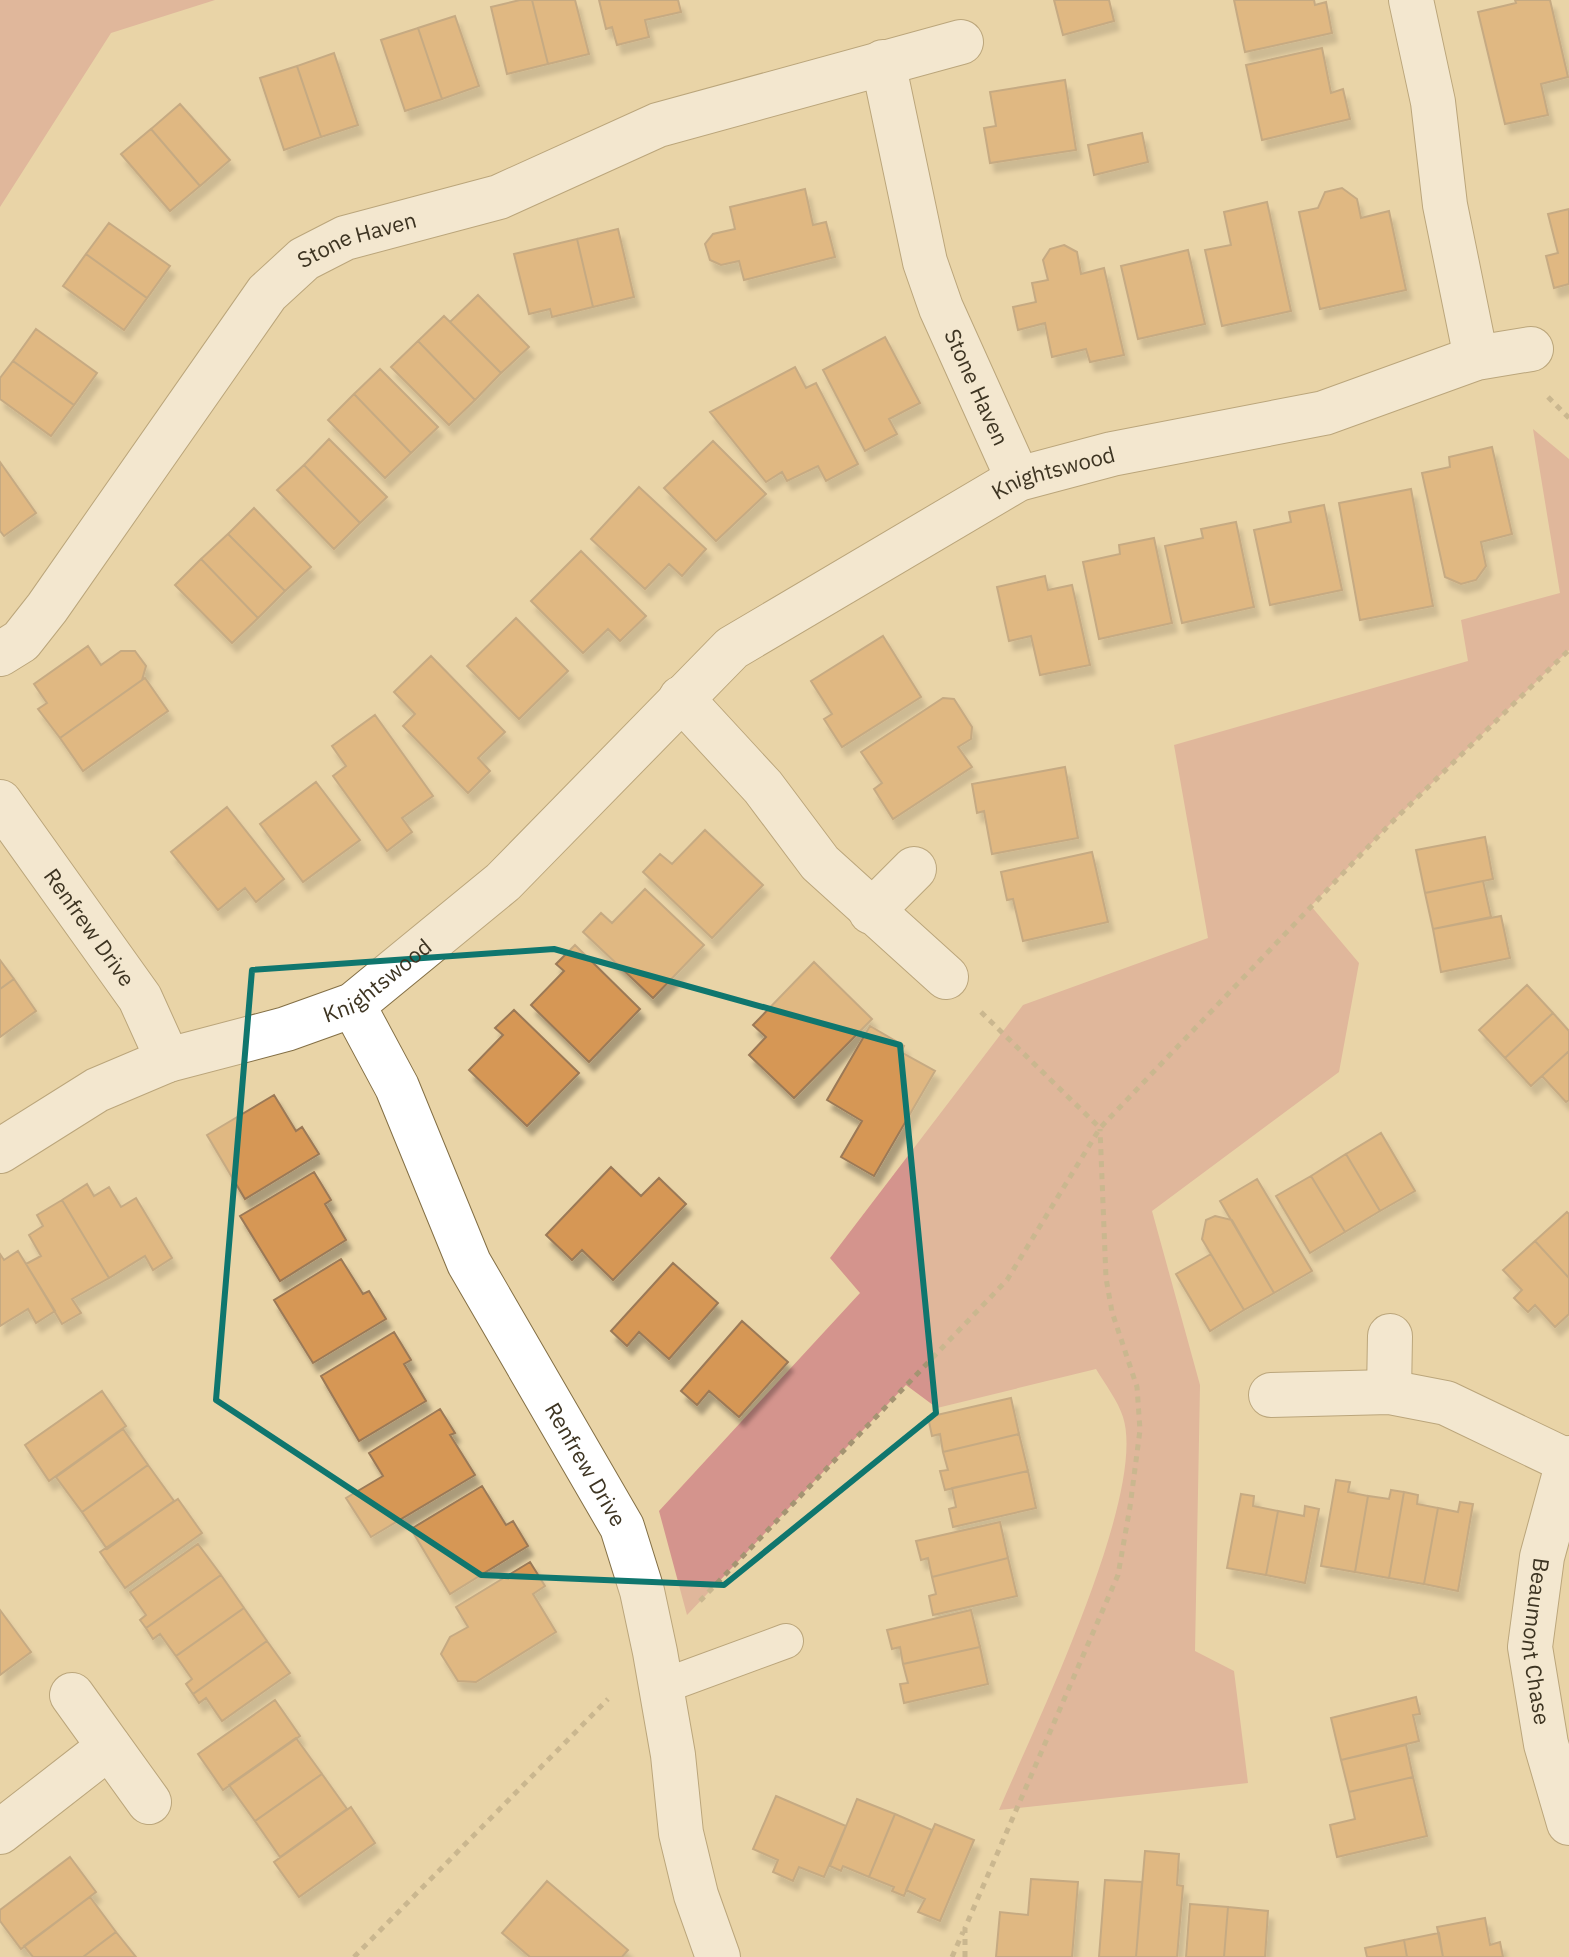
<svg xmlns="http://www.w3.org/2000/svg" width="1569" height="1957" font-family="'IBM Plex Sans',sans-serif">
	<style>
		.green { fill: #d4948d }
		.building { fill: #d69755; stroke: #9b7957; stroke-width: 2; filter: url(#shadow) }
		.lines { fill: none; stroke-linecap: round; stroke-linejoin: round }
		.lane-casing { stroke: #836f45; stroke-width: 36 }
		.street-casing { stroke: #836f45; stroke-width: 46 }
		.path { stroke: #a49472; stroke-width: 5; stroke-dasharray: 6 6; stroke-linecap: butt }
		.lane { stroke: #fff; stroke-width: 34 }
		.street { stroke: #fff; stroke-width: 44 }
		.marked { fill: none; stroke: #0f766e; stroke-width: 6; stroke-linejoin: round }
		.labels { text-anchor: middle; stroke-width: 7; stroke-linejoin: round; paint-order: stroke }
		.street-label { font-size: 22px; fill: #3d3422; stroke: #fff6e4 }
	</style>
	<defs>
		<filter id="shadow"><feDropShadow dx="5" dy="9" stdDeviation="2" flood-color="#0004"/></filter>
	</defs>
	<rect width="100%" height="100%" fill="#e9d4a7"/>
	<path class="green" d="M0,0H215L111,33L0,207Z
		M1533,429L1569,459V650L1389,825L1311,906L1359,963L1339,1072L1152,1211L1200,1385L1195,1651L1234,1671L1248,1783L999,1810C1033,1730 1148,1495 1123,1417C1118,1401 1105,1384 1096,1369L937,1408L906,1385L687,1615L659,1511L860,1293L830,1258L1023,1005L1208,938L1174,745L1468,661L1461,620L1560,593Z"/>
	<path class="building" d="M520,0H532L548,64L507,74L491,7Z
		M532,0H575L589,54L548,64Z
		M599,0H678L681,12L645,20L649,37L617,45L612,27L606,29Z
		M1054,0H1109L1114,21L1063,35Z
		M1234,0H1314L1315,5L1326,2L1332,33L1245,52Z
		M1515,0H1550L1568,77L1541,84L1548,115L1505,124L1478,12L1516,3Z
		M455,16L479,86L442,99L418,28Z
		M418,28L442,99L405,111L381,40Z
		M1322,48L1331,93L1343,89L1350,119L1262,140L1246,65Z
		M334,53L358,125L321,137L297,66Z
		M297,66L321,137L284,150L260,78Z
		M1065,80L1076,150L990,163L984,128L996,126L990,92Z
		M180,104L230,160L200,186L151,129Z
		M151,129L200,186L170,211L121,154Z
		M1142,133L1148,162L1094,175L1088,145Z
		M1342,188L1357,199L1361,218L1389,211L1406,290L1320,309L1299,212L1318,208L1325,192Z
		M805,189L813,225L826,222L835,257L744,280L739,261L721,265L710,260L705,244L713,234L735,229L730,207Z
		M1267,202L1291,311L1222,326L1205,250L1231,245L1224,212Z
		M1569,209V284L1554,288L1546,256L1558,253L1548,214Z
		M109,223L170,266L147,298L86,254Z
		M618,229L634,297L593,307L577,239Z
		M577,239L593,307L552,317L550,309L529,314L514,254Z
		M1064,245L1077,252L1081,274L1104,268L1124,355L1090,362L1086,349L1052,357L1045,323L1018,330L1013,307L1036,302L1032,283L1048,280L1043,260L1050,249Z
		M1188,250L1205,324L1138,339L1121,266Z
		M86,254L147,298L124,330L63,286Z
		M478,295L529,347L501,373L450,322Z
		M444,316L501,373L475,400L418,341Z
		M36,329L97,373L74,405L13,361Z
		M885,337L920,403L889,419L897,434L865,451L823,370Z
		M418,341L475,400L449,425L391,367Z
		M13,361L74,405L51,436L0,399V378Z
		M795,367L806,388L816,383L858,464L826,481L818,466L787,481L782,472L766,482L710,412Z
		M380,369L438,427L411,453L354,394Z
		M354,394L411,453L385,478L328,420Z
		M329,439L387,497L360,523L304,465Z
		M713,441L766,494L716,541L664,488Z
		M1492,447L1512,534L1481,542L1486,566L1476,580L1461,584L1445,577L1422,473L1450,467L1449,457Z
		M0,462L36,513L4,536L0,531Z
		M304,465L360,523L334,549L277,490Z
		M639,487L706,549L682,576L669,564L645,589L591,539Z
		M1411,489L1433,606L1360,620L1339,503Z
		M1324,505L1342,590L1270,605L1254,530L1291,522L1289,512Z
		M254,508L311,567L285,591L228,534Z
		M1236,522L1254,607L1182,623L1165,546L1203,538L1201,529Z
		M228,534L285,591L258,618L201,559Z
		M1154,538L1172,623L1099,639L1083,562L1120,554L1119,545Z
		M581,551L646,616L620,641L608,629L583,653L531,601Z
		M201,559L258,618L232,643L175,585Z
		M1045,576L1048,590L1072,585L1090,665L1040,675L1031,636L1009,641L997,587Z
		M516,618L568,671L519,719L467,666Z
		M883,636L921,697L842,747L824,719L832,714L811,681Z
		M88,646L101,665L121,651H135L146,666L142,680L60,738L38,709L47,703L34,684Z
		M431,656L505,732L478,758L490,771L468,793L403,726L415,714L394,692Z
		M145,678L168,711L83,771L60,738Z
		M943,698L954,699L972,727L971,739L958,747L972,767L893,819L874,789L882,783L861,752Z
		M375,715L433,796L402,818L412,832L387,851L333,776L346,766L332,746Z
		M1065,767L1078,838L992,854L984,811L977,813L972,784Z
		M316,782L360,840L303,882L260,824Z
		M227,807L284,879L256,902L245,888L218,910L171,852Z
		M705,830L763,885L712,938L643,872L660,854L672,864Z
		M1485,837L1493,879L1425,893L1416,850Z
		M1092,852L1108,922L1023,941L1013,899L1007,900L1001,872Z
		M1483,881L1491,917L1433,929L1425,893Z
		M645,889L704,945L653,998L583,932L601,913L612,923Z
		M1501,916L1510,958L1441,972L1433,929Z
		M575,945L640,1009L589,1062L531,1005L564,971L556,964Z
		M0,960L14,979L0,989Z
		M814,962L872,1019L794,1098L749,1055L766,1037L753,1025Z
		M14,979L36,1011L0,1037V989Z
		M1527,985L1553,1013L1505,1058L1479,1030Z
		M514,1010L579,1073L527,1126L469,1070L503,1035L495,1028Z
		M1553,1013L1569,1031V1051L1531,1086L1505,1058Z
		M870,1026L904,1046L901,1052L935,1071L874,1176L841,1157L862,1121L827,1100Z
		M1569,1051V1100L1566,1102L1542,1076Z
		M274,1095L296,1131L302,1127L319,1154L245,1199L207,1135Z
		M1381,1133L1415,1191L1380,1211L1346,1154Z
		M1346,1154L1380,1211L1345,1232L1311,1176Z
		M611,1167L641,1196L659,1178L686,1204L613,1280L582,1250L572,1260L546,1235Z
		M314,1172L331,1200L325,1204L346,1240L280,1281L240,1216Z
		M1311,1176L1345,1232L1310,1253L1276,1196Z
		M1257,1179L1312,1271L1274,1293L1220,1201Z
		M87,1184L94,1196L109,1187L121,1207L136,1198L172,1258L153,1270L145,1256L109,1278L62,1200Z
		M62,1200L109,1278L72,1299L81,1313L62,1324L26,1264L41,1256L29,1235L43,1226L37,1215Z
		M1567,1212L1569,1214V1278L1535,1241Z
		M1215,1216L1232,1220L1274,1293L1244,1310L1202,1239L1206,1220Z
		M1535,1241L1569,1278V1314L1555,1327L1535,1305L1528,1312L1514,1298L1522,1290L1503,1270Z
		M18,1251L55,1311L36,1323L28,1309L0,1326V1254L4,1260Z
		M1211,1254L1244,1310L1210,1331L1176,1274Z
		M341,1259L363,1294L369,1291L386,1319L313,1363L274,1300Z
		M673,1263L718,1303L669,1359L639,1332L627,1346L611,1331Z
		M742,1321L788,1362L739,1417L709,1391L697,1405L681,1391Z
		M394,1332L411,1360L404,1364L426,1401L359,1441L321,1376Z
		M102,1391L126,1426L49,1481L25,1445Z
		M1011,1398L1019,1434L943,1452L940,1434L932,1436L928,1417Z
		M440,1409L455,1433L450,1435L475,1475L371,1537L346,1498L383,1476L369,1453Z
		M123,1429L148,1465L82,1512L56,1477Z
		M1019,1434L1028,1471L945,1490L940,1471L948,1470L943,1452Z
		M148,1465L174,1501L107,1549L82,1512Z
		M1028,1471L1036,1508L953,1527L949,1509L956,1507L952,1488Z
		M1336,1480L1350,1482L1348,1492L1368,1496L1355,1572L1321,1566Z
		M482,1486L506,1525L513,1521L528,1546L450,1594L411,1529Z
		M1391,1490L1404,1492L1389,1578L1355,1572L1368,1496L1389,1499Z
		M1404,1492L1418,1495L1417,1504L1438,1508L1424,1584L1389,1578Z
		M1241,1494L1254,1496L1253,1506L1278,1511L1266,1575L1227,1568Z
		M178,1499L202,1533L125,1588L100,1552Z
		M1460,1502L1473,1504L1458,1591L1424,1584L1438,1508L1458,1512Z
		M1305,1506L1319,1509L1305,1583L1266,1575L1278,1511L1304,1516Z
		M1000,1522L1008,1558L932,1577L928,1558L921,1560L916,1541Z
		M198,1544L221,1575L146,1628L140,1620L146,1615L130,1592Z
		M1008,1558L1017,1596L933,1615L929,1596L936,1594L932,1577Z
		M530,1562L545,1586L533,1594L556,1632L476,1682L458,1681L441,1654L450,1637L468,1627L456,1607Z
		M221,1575L244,1608L176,1656L160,1634L153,1639L146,1628Z
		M244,1608L267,1641L193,1694L186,1684L192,1679L176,1656Z
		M0,1610L31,1652L0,1675Z
		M971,1610L980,1647L903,1664L900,1647L892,1649L887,1630Z
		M267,1641L290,1673L222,1721L206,1698L199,1703L193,1694Z
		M980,1647L988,1684L904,1703L900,1684L908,1683L903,1664Z
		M1416,1697L1420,1714L1413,1715L1419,1741L1341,1760L1331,1718Z
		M275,1700L300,1736L223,1790L198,1754Z
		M296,1738L322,1774L255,1821L229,1785Z
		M1406,1745L1413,1777L1349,1792L1341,1760Z
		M322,1774L347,1809L280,1857L255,1821Z
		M1413,1777L1427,1836L1337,1857L1330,1825L1355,1819L1349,1792Z
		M776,1796L846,1826L824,1877L799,1867L793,1881L773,1872L778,1860L753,1849Z
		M857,1799L895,1814L869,1877L843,1866L841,1871L830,1866Z
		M351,1807L375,1843L299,1897L274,1862Z
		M895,1814L932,1830L904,1896L892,1891L894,1887L869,1877Z
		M935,1824L974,1840L940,1921L918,1912L925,1899L906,1890Z
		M1145,1851L1179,1854L1177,1885L1183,1886L1177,1957H1136Z
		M70,1857L96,1892L21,1949L0,1921V1910Z
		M1031,1879L1078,1882L1072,1957H996L1000,1912L1028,1915Z
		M1105,1880L1142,1882L1136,1957H1099Z
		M547,1881L628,1950L622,1957H530L502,1933Z
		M90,1897L116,1932L83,1957H33L24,1946Z
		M1190,1904L1228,1907L1224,1957H1186Z
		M1228,1907L1268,1911L1265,1957H1224Z
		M1485,1918L1490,1945L1500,1942L1503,1957H1443L1437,1927Z
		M116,1932L136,1957H83Z
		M1439,1933L1443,1957H1407L1404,1940Z
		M1404,1940L1407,1957H1367L1365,1948Z"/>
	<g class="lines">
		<g class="lane-casing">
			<path id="lane" d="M661,1687L786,1641"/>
		</g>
		<g class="street-casing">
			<g id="street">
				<path d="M1411,0L1433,102L1445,205L1476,358"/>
				<path id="s1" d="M883,62L925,262L941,308L1018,479"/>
				<path id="s2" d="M0,654L21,641L47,608L267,293L304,259L345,238L499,197L658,125L961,42"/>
				<path d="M681,698L763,787L820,863L946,977"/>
				<path id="s3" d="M0,802L140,998L168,1060"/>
				<path d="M871,912L914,869"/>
				<path id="s4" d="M353,1005L397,1087L469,1263L622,1527L642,1591L655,1652L673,1755L681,1833L696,1895L718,1957"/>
				<path id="s5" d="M0,1151L97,1090L168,1060L286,1029L353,1005L503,882L732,648L1018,479L1112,454L1324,413L1476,358L1531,349"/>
				<path d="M1389,1392L1390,1336"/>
				<path d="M1271,1395L1389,1392L1446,1403L1567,1461"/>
				<path id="s6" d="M1569,1458L1542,1557L1530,1647L1546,1744L1569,1823"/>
				<path d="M72,1695L149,1802"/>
				<path d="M0,1832L109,1747"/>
			</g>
		</g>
		<path class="path" d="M1548,397L1569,418
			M981,1012L1100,1128L1389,825L1569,650
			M700,1601L1007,1280L1100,1128
			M354,1957L608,1699
			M952,1957L963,1932
			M965,1957V1928L1118,1575L1130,1507L1140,1430L1137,1387L1112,1312L1106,1278L1100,1129"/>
		<use href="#lane" class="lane"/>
		<use href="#street" class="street"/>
	</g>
	<path d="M0 0H1569V1957H0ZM554,949L900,1045L936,1413L724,1585L481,1575L216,1400L252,970Z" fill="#e9d4a7" fill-opacity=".55" fill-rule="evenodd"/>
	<path class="marked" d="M554,949L900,1045L936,1413L724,1585L481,1575L216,1400L252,970Z"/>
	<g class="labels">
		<g class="street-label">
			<text dy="8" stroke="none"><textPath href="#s2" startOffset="558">Stone Haven</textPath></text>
			<text dy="8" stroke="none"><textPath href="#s1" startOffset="340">Stone Haven</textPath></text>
			<text dy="8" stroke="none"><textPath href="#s5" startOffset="1274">Knightswood</textPath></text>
			<text dy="8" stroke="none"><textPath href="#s3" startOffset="154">Renfrew Drive</textPath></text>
			<text dy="8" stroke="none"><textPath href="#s5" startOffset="418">Knightswood</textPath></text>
			<text dy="8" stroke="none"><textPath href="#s4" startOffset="516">Renfrew Drive</textPath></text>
			<text dy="8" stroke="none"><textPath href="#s6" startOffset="188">Beaumont Chase</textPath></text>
		</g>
	</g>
</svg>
